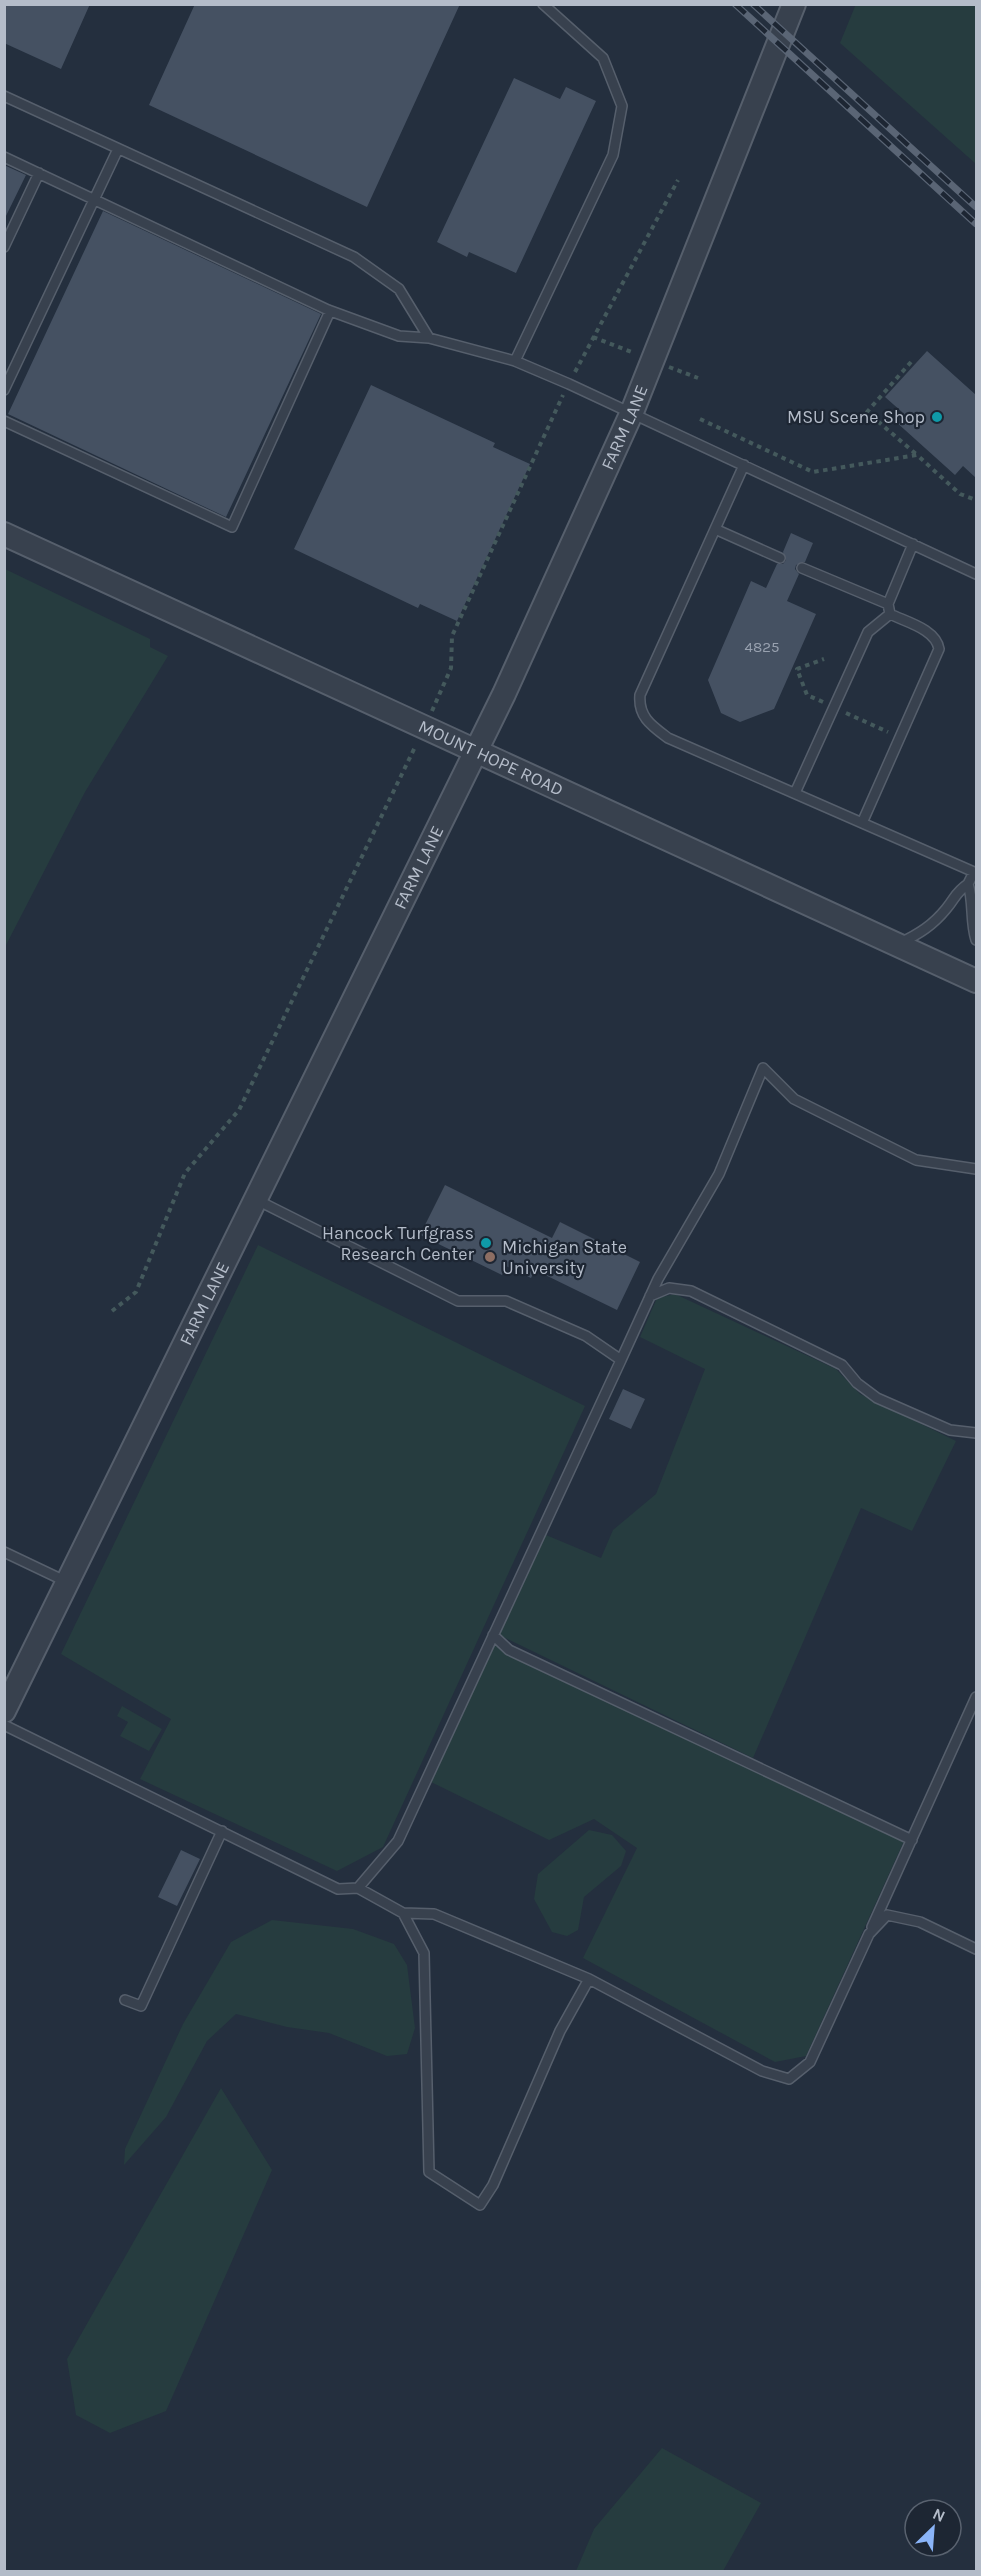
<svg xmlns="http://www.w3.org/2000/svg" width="981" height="2576" font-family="Karla,sans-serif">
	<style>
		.green { fill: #263c3f }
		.building { fill: #455162 }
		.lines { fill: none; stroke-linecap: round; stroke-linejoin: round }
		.service-casing { stroke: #565f6c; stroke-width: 12 }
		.tertiary-casing { stroke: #565f6c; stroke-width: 26 }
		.path { stroke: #44595c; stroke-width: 4; stroke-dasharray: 4.5 4.5; stroke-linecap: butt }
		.service { stroke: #38414e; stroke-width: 9 }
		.tertiary { stroke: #38414e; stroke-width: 22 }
		.rail-casing { stroke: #5a6575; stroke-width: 7 }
		.rail { stroke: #1d2633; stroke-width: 4.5; stroke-dasharray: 14; stroke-linecap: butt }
		.culture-dot { fill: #0f9aa8; stroke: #1d2633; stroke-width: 2 }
		.education-dot { fill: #8d6e63; stroke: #1d2633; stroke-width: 2 }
		.labels { text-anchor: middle; stroke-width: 4.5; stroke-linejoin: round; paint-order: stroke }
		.number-label { font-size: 15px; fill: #98a1af }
		.poi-label { font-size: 18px; fill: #b4bcc9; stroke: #1d2633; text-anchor: end }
		.street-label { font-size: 18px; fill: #b4bcc9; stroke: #1d2633 }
	</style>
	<rect width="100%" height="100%" fill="#242f3e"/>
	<path class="green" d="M856,4L976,5V164L840,43Z
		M5,569L150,639V647L168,656L85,792L5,947Z
		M258,1245L585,1406L383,1847L337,1871L140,1779L171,1719L61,1654Z
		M675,1294L836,1369L860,1394L956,1441L912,1531L861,1508L753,1758L499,1635L546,1535L601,1558L613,1530L656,1494L705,1369L640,1337L657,1298Z
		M494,1645L904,1841L806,2056L775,2062L583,1958L637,1848L594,1819L549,1840L431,1782Z
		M122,1706L162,1729L149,1751L120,1736L128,1722L117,1716Z
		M589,1830L612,1835L626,1851L621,1866L584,1897L578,1930L567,1936L552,1932L534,1899L538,1874Z
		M272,1920L353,1929L394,1944L407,1965L415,2028L407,2054L387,2056L329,2033L287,2027L236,2014L207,2041L166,2117L124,2165L125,2149L183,2024L231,1942Z
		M221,2088L272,2170L166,2411L110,2433L76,2415L67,2359Z
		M662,2448L761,2503L723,2571H576L594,2529Z"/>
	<path class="building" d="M4,4H90L61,69L4,43Z
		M195,4H460L367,207L149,105Z
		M514,78L560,99L566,87L596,101L516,273L469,252L467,257L437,242Z
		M4,165L26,175L4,220Z
		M103,211L321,314L226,517L8,414Z
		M927,351L976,395V478L963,466L955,475L895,421L902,412L885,397Z
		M371,385L495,443L493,447L530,464L457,621L420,604L418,608L294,549Z
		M791,533L813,543L805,562L796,565L795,569L799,574L787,601L816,614L774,709L740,722L721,713L708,680L751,581L766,588L777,564H783L786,560L783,552Z
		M445,1185L552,1238L560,1222L640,1262L617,1310L535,1270L531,1278L506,1266L502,1275L420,1235Z
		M623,1389L645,1399L631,1429L609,1419Z
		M181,1850L200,1859L177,1906L158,1897Z"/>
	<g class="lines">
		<g class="service-casing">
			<path id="service" d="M4,96L354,257L399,289L429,338
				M4,157L328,310L399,336L429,338L515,361L569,384L976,574
				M4,247L39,173
				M515,361L613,155L622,106L603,58L543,4
				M4,390L118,149
				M4,421L232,527L330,311
				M744,465L640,695C638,717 652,726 668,738L974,872L968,884
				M715,529L780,558
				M802,568L888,604
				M795,793L868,632L890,614
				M862,823L939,649C936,629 906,622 890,614L888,604L913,544
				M900,943C919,934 933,925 946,909C956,897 955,893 968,884C974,902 970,921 976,940
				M255,1199L458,1301H506L586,1336L621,1360L658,1279L719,1174L763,1068L794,1099L916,1160L976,1169
				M650,1296L669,1288L691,1291L842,1365L857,1383L877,1398L950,1430L976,1433
				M4,1552L67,1582
				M493,1635L509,1650L912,1840
				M4,1725L338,1889L358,1888L403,1913L424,1953L429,2172L480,2205L493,2185L560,2031L589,1979
				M358,1888L398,1841L621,1360
				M403,1913L434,1914L589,1979L762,2071L789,2079L810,2062L869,1934L887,1915L920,1922L976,1949
				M872,1927L976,1697
				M125,2000L141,2006L222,1831"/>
		</g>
		<g class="tertiary-casing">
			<g id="tertiary">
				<path id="s1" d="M4,534L976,981"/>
				<path id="s2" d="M4,1711L504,694L632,412L794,4"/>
			</g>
		</g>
		<path class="path" d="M593,337L634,353
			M911,362L867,412L916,454
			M669,367L698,378
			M575,372L678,180
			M700,419L813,472L917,455L960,494L976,500
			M823,702L807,695L797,669L824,659
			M432,711L451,668L452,636L563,395
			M846,713L888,732
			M112,1311L136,1292L185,1173L239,1110L416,745"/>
		<use href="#service" class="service"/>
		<use href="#tertiary" class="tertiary"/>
		<g class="rail-casing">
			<path id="rail" d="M735,4L976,224
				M753,4L976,207"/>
		</g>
		<use href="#rail" class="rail"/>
	</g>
	<g class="culture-dot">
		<circle cx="937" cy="417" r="6"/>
		<circle cx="486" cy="1243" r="6"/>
	</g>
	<circle class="education-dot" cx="490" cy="1257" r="6"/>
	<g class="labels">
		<g class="number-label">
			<text x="762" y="652">4825</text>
		</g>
		<g class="poi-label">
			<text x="925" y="423">MSU Scene Shop</text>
			<text x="474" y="1239">Hancock Turfgrass<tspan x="474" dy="21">Research Center</tspan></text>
			<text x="502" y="1253" text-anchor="start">Michigan State<tspan x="502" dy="21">University</tspan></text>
		</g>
		<g class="street-label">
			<text dy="6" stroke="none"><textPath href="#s2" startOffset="1426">FARM LANE</textPath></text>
			<text dy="6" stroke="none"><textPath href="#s1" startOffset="536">MOUNT HOPE ROAD</textPath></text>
			<text dy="6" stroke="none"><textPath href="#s2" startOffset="940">FARM LANE</textPath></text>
			<text dy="6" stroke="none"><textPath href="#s2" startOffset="454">FARM LANE</textPath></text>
		</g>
	</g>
	<rect width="981" height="2576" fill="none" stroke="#b4bcc9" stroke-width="12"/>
	<g transform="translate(933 2528) rotate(25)"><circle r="28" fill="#1d2633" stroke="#59626f" stroke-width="1.5"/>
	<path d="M0-4.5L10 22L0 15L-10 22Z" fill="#8ab4f8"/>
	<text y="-9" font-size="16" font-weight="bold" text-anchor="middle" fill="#b4bcc9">N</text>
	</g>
</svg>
